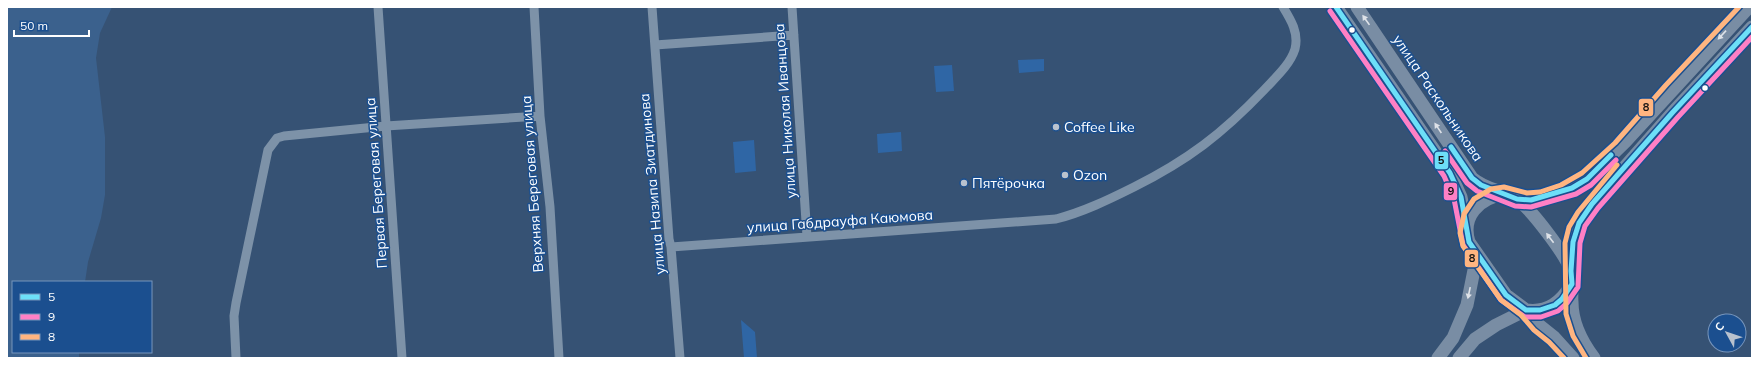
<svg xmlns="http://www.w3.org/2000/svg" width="1759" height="365" font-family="Mulish,sans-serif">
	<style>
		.green { fill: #2f66a5 }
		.water { fill: #3b618d }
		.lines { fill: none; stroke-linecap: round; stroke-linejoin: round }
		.street { stroke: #7d92a8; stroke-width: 9 }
		.secondary { stroke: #798da4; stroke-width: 13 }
		.bus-1-casing { stroke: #1b4f8f; stroke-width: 8 }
		.bus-2-casing { stroke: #1b4f8f; stroke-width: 8 }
		.bus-3-casing { stroke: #1b4f8f; stroke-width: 8 }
		.bus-1 { stroke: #6ddff8; stroke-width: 5 }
		.bus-2 { stroke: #ff80c5; stroke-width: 5 }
		.bus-3 { stroke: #ffb580; stroke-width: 5 }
		.oneway { fill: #dee2e8 }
		.bus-dot { fill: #fff; stroke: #1b4f8f; stroke-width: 1.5 }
		.poi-dot { fill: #b9c2ce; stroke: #1b4f8f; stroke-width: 1.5 }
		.labels { text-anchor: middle; stroke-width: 3; stroke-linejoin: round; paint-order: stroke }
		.street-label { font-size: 14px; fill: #fff; stroke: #1b4f8f }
		.poi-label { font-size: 14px; fill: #fff; stroke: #1b4f8f; text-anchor: start }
		.line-badge { stroke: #1b4f8f; stroke-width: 1.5 }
		.pale-badge-label { font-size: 11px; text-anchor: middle; font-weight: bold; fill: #111 }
	</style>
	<rect width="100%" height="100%" fill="#365274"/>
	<path class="green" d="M1044,59V71L1019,73L1018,60Z
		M952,65L954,91L936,92L934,66Z
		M901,132L902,151L878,153L877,134Z
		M754,140L756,171L735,173L733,142Z
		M741,320L755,332L757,358H744Z"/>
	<path class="water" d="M7,7H112L100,33L96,58L105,137V195L101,218L88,262L85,282H13V352H79V358H7Z"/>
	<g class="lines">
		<path class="street" d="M378,7L402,358
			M534,7L540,116L550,207L559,358
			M652,7L669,239L671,247L680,358
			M792,7L807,237
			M655,45L794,35
			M671,247L1056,219C1083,212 1108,200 1134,187C1188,160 1222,134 1264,90C1275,78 1290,65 1295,49C1299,33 1291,20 1283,7
			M236,358L234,316L236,303L268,150L277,138L284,136L386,126L540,116"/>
		<path class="secondary" d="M1336,7L1450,173L1461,197L1467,227
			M1357,7L1472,178C1488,191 1500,189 1516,199C1529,206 1568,257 1571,272C1574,282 1571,292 1572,302C1572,323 1582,342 1594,358
			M1503,194C1479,199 1461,216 1469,242L1506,295L1526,310L1539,325L1554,337L1573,358
			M1517,199L1531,200L1558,194L1587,179L1625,142L1749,7
			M1571,271L1573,242L1579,223L1592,204L1673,112L1752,27
			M1526,310C1548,313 1561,302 1572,284
			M1438,358L1453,338L1467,305L1477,255
			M1459,358L1475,339L1496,325L1526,310"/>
		<g class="bus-1-casing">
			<path id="bus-1" d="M1336,7L1450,173L1461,197L1469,242L1506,295L1526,310H1540L1555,305L1562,299L1572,284L1571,271L1573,242L1579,223L1592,204L1673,112L1752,27
				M1451,147L1472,178L1481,185L1517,199L1531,200L1572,188L1587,179L1611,155"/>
		</g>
		<g class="bus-2-casing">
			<path id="bus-2" d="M1330,11L1444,176L1454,199L1463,245L1501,300L1525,317H1541L1558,311L1567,303L1578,287L1580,243L1585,226L1598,208L1678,117L1752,37
				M1445,151L1467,183L1477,191L1515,206L1531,207L1576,194L1591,185L1616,160"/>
		</g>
		<g class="bus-3-casing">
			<path id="bus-3" d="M1564,358L1549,342L1534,330L1521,315L1501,300L1463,246L1460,233L1464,214L1474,199L1491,189L1504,187L1527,193L1540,192L1561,185L1582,173L1615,143L1666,85L1739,7
				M1586,358L1573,336L1566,314L1565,243L1569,227L1578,212L1617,165"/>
		</g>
		<use href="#bus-1" class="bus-1"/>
		<use href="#bus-2" class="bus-2"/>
		<use href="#bus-3" class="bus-3"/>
	</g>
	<defs><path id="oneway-solid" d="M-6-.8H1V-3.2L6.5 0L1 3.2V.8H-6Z"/></defs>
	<g class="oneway">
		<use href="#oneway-solid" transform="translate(1366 20) rotate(-125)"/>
		<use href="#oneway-solid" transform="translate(1722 35) rotate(133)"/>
		<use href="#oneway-solid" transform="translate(1438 128) rotate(-124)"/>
		<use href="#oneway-solid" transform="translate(1550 238) rotate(-127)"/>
		<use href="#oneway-solid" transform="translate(1469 293) rotate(102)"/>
	</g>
	<g class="bus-dot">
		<circle cx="1352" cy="30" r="3.5"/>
		<circle cx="1705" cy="88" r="3.5"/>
	</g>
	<g class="poi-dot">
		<circle cx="1056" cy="127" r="4"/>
		<circle cx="1065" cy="175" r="4"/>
		<circle cx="964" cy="183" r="4"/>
	</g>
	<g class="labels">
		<g class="street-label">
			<text transform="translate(1438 98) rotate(56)" y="5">улица Раскольникова</text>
			<text transform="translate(785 111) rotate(-94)" y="5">улица Николая Иванцова</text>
			<text transform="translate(376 183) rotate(-94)" y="5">Первая Береговая улица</text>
			<text transform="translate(532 184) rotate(-94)" y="5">Верхняя Береговая улица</text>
			<text transform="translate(652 184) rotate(-95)" y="5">улица Назипа Зиатдинова</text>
			<text transform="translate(840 221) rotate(-4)" y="5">улица Габдрауфа Каюмова</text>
		</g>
		<g class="poi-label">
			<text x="1064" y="132">Coffee Like</text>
			<text x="1073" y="180">Ozon</text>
			<text x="972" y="188">Пятёрочка</text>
		</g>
	</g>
	<g class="line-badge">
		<rect x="1638" y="98" width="16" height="19" rx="4" fill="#ffb580"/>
		<rect x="1434" y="151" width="15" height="19" rx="4" fill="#6ddff8"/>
		<rect x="1443" y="182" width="15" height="19" rx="4" fill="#ff80c5"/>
		<rect x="1464" y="249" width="15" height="19" rx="4" fill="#ffb580"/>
	</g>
	<g class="pale-badge-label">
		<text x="1646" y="111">8</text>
		<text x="1441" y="164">5</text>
		<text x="1451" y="195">9</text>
		<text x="1472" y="262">8</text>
	</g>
	<rect width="1759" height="365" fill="none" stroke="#ffffff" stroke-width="16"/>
	<rect x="12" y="281" width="140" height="72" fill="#1b4f8f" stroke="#7695bc"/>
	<rect x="20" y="294" width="20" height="6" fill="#6ddff8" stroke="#7695bc"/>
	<text x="48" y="301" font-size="12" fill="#ffffff">5</text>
	<rect x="20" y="314" width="20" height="6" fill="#ff80c5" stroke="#7695bc"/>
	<text x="48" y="321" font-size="12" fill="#ffffff">9</text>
	<rect x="20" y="334" width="20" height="6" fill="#ffb580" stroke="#7695bc"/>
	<text x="48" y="341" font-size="12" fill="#ffffff">8</text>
	<g transform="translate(1727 333) rotate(310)"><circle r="19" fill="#1b4f8f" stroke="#7695bc"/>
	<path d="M0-3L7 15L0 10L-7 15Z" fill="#b9c2ce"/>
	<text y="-6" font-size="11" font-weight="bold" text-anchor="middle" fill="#ffffff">С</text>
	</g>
	<path d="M14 30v6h75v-6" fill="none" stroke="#ffffff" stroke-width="2"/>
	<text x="20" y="30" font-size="12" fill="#ffffff" stroke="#1b4f8f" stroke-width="3" paint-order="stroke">50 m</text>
</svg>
